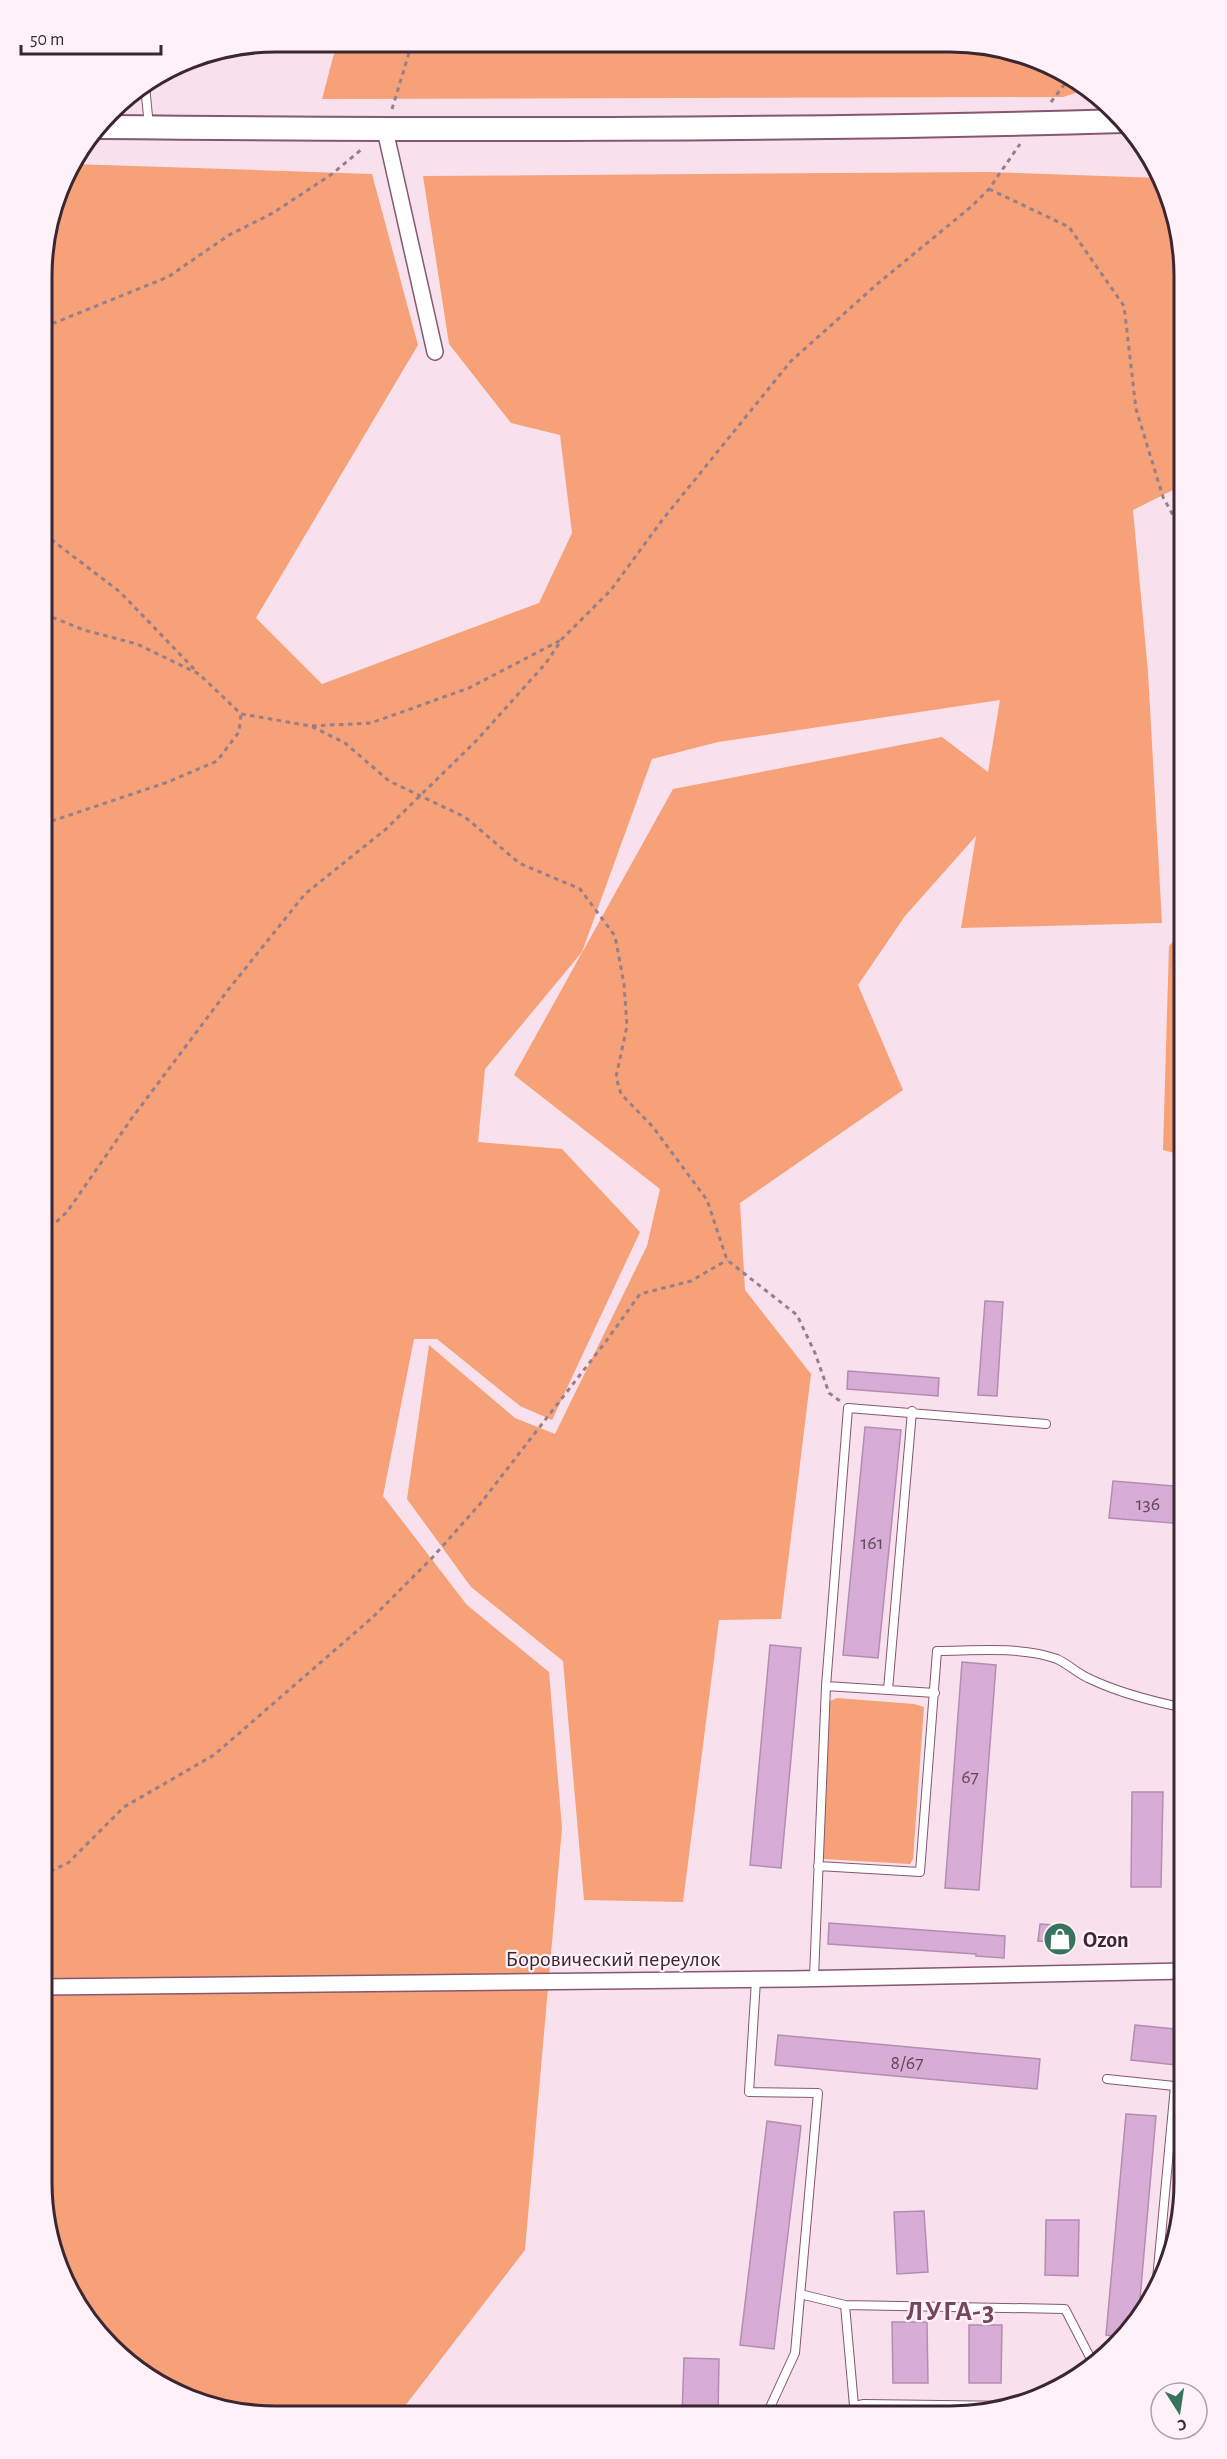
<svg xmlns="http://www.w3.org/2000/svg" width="1227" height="2459" font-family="'Alegreya Sans',sans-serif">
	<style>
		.green { fill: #f6a177 }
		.building { fill: #d7add6; stroke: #b48cb3; stroke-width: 1.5 }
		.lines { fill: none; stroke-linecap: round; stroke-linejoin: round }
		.lane-casing { stroke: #865770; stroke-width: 10 }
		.street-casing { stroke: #865770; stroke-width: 18 }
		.secondary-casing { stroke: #865770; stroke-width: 26 }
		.path { stroke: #957f8a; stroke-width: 3; stroke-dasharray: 4.5 4.5; stroke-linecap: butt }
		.lane { stroke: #fff; stroke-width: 8 }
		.street { stroke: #fff; stroke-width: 15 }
		.secondary { stroke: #fff; stroke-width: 22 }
		.labels { text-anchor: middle; stroke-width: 4.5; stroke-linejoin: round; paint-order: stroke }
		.number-label { font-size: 20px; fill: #62485a }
		.poi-label { font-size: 22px; font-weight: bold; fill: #3b2631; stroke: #fef2f8; text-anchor: start }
		.street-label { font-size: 22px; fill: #3b2631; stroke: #fef2f8 }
		.district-label { font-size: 28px; font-weight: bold; letter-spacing: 1.5px; fill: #75475f; stroke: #fef2f8 }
		.rim { fill: none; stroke: #3b2631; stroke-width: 3 }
	</style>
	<rect width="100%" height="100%" fill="#f8e1ec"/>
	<path class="green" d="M337,42L996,46L1054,66L1088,89L1063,97L322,99Z
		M73,164L372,174L418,345L256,618L322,684L539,603L572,533L560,435L511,423L449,344L423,176L987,172L1161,178L1173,202L1185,277V484L1133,510L1148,672L1162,923L961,928L976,836L905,916L858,985L903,1090L740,1203L745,1290L811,1374L781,1619L719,1620L683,1902L584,1900L563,1661L471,1587L407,1499L429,1345L515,1418L555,1434L647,1246L660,1189L514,1075L673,789L942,737L988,772L1000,700L718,742L652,759L582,952L485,1069L478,1142L562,1149L640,1232L552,1420L520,1406L437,1339H414L383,1496L467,1605L549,1672L562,1828L525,2250L398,2415H246L173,2393L122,2359L81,2312L54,2257L42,2182L44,247L66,173Z
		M1185,928V1098L1182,1155L1163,1150L1169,946Z
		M837,1698L914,1704L924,1707L913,1859L910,1864L823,1859L828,1702Z"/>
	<path class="building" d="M985,1301L1003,1302L997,1396L978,1395Z
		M848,1371L939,1378L938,1396L847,1389Z
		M865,1427L901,1430L878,1658L843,1655Z
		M1113,1481L1185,1487V1524L1109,1518Z
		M770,1645L801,1648L781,1868L750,1865Z
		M962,1662L996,1665L979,1890L945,1888Z
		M1132,1792H1163L1161,1887H1131Z
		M829,1923L1005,1936L1004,1958L976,1956V1954L828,1944Z
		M1040,1924L1067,1926L1065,1943L1038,1941Z
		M1135,2025L1185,2030V2066L1131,2060Z
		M778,2035L1040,2059L1037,2089L775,2065Z
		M1126,2114L1156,2116L1138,2322L1124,2337L1106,2335Z
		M767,2121L801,2126L774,2349L740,2345Z
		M924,2211L928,2272L897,2274L894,2212Z
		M1046,2220H1079L1078,2276L1045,2275Z
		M892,2322H927L928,2383H893Z
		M969,2325H1002L1001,2383H969Z
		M684,2358L719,2359L718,2416H682Z"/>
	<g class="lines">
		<g class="lane-casing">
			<path id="lane" d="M145,86L149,126
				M826,1686L848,1408L1046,1424
				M888,1690L912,1411
				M818,1866L920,1872L937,1651C974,1651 1022,1646 1057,1659C1068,1664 1077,1673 1088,1678C1119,1693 1151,1701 1185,1708
				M814,1977L826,1686L935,1693
				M756,1980L749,2092L818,2093L795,2353L766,2416
				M1107,2079L1184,2087
				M1156,2290L1175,2086
				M800,2294L845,2305L1065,2309L1092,2361H1098
				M845,2305L854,2406
				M1084,2375L1092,2361
				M854,2417V2406L864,2404L1018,2406"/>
		</g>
		<g class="street-casing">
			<path id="street" d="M385,130L435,352
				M42,1987L792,1979L1185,1971"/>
		</g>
		<g class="secondary-casing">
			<path id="secondary" d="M101,127C442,130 783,131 1123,121"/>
		</g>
		<path class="path" d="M1051,102L1067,81L1065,74
			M392,109L409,53L416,43
			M989,189L1069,227L1124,306L1136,409L1163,497L1185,537
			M44,327L168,277L229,235L273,213L332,174L362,149
			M44,534L120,592L196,671
			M44,614L84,630L137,644L199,674L241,714L311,726L345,743L389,781L465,817L519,863L580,889L615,936L624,984L627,1026L616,1077L621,1094L653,1127L707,1200L727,1260L797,1315L815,1353L829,1393L840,1401
			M312,726L371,723L469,688L561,640
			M43,824L168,782L217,761L239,732L241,714
			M43,1234L67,1212L132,1118L228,990L305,894L386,829L477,740L546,663L562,639L611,590L663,519L791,361L876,285L972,206L989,189L1020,144
			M42,1875L68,1863L124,1807L214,1755L373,1617L432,1558L480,1504L604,1344L640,1294L691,1281L727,1260"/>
		<use href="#lane" class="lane"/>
		<use href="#street" class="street"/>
		<use href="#secondary" class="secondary"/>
	</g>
	<defs>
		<g id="shop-disc" transform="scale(1.725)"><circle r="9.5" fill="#38735d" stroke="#fef2f8"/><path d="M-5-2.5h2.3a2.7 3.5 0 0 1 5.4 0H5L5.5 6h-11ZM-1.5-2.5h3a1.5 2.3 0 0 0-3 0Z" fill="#fff"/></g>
	</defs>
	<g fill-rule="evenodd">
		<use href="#shop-disc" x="1060" y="1939"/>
	</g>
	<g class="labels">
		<g class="number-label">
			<text x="1148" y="1510">136</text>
			<text x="872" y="1549">161</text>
			<text x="970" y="1783">67</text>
			<text x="907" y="2069">8/67</text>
		</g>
		<g class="poi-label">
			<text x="1083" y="1947">Ozon</text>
		</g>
		<g class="street-label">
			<text x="613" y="1966">Боровический переулок</text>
		</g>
		<g class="district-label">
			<text x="951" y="2320">ЛУГА-3</text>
		</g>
	</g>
	<path d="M0 0H1227V2459H0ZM276 52H950A224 224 0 0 1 1174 276V2182A224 224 0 0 1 950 2406H276A224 224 0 0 1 52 2182V276A224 224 0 0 1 276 52Z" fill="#fef2f8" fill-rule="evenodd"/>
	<path class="rim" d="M276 52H950A224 224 0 0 1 1174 276V2182A224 224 0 0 1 950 2406H276A224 224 0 0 1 52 2182V276A224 224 0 0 1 276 52Z"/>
	<g transform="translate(1179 2411) rotate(168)"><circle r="28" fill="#fef2f8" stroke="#b0a0a8" stroke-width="1.5"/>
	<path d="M0-4.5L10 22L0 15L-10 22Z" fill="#38735d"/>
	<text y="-9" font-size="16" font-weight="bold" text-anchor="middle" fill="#3b2631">С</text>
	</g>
	<path d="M21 45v9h140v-9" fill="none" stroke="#3b2631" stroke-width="3"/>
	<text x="30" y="45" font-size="18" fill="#3b2631" stroke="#fef2f8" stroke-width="4.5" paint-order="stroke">50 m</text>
</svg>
